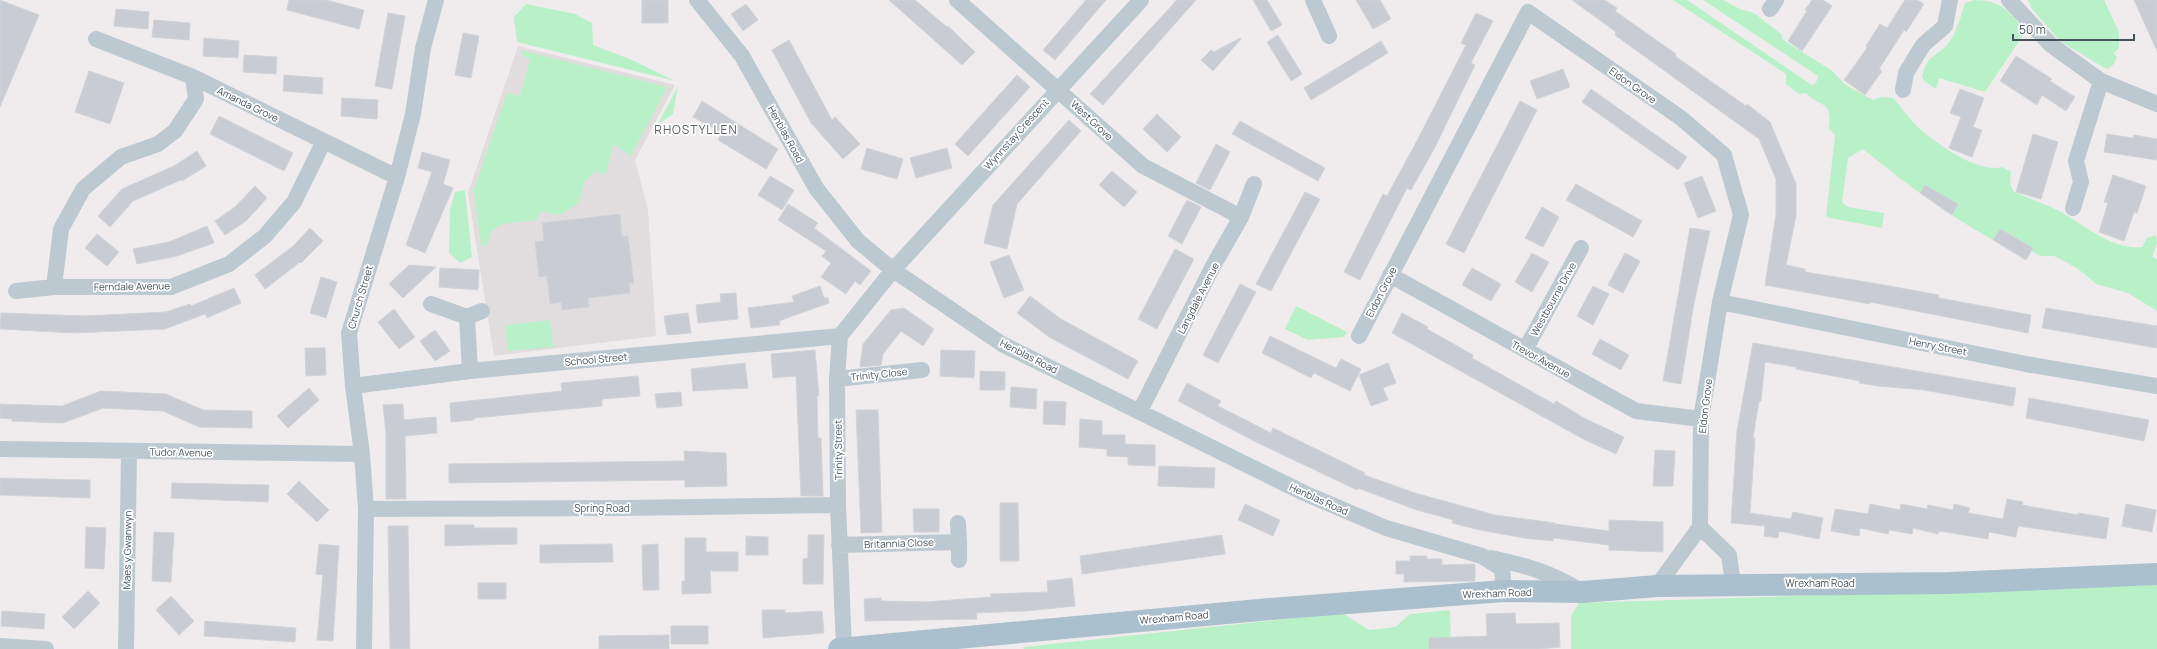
<svg xmlns="http://www.w3.org/2000/svg" width="2157" height="649" font-family="Manrope,sans-serif">
	<style>
		.education { fill: #e1dddf }
		.green { fill: #b8f1c8 }
		.building { fill: #c9ccd2; stroke: #d0d4d9 }
		.lines { fill: none; stroke-linecap: round; stroke-linejoin: round }
		.street { stroke: #bcc9d0; stroke-width: 16 }
		.primary { stroke: #abc0ce; stroke-width: 22 }
		.labels { text-anchor: middle; stroke-width: 3.5; stroke-linejoin: round; paint-order: stroke }
		.street-label { font-size: 10px; fill: #44525b; stroke: #fff }
		.quarter-label { font-size: 12px; letter-spacing: 1px; fill: #595e62; stroke: #fff }
	</style>
	<rect width="100%" height="100%" fill="#f0eced"/>
	<path class="education" d="M518,46L675,85L635,160L648,210L656,336L494,356L468,193Z"/>
	<path class="green" d="M1673,0H1687L1812,85L1816,83L1818,76L1703,0H1723L1740,9L1754,13L1781,34L1783,40L1831,70L1846,85L1873,100L1880,97L1893,98C1902,108 1910,120 1920,129C1937,144 1979,174 2002,167L2011,172L2010,184L2014,192C2029,199 2045,204 2059,211C2085,225 2111,250 2142,247L2147,238L2156,235L2157,243L2152,257L2157,259V311L2128,293L2096,284L2077,268L2054,256H2040L2023,246L2000,229L1993,240C1946,214 1905,183 1863,149L1848,158L1842,202L1848,207L1884,213L1882,228L1826,217L1835,135L1829,128C1833,99 1821,109 1806,93L1799,94L1786,84V74Z
		M1974,0C2001,0 2011,12 2025,32L1985,92L1939,78L1936,89L1924,81L1922,76C1927,53 1939,57 1950,41C1958,29 1961,15 1965,3Z
		M2028,0H2104L2119,32V48L2114,53L2117,57L2114,64L2108,69L2103,67L2060,41L2032,9Z
		M526,4L575,14L592,23L593,45L632,60L675,81L517,42L514,17Z
		M520,50L667,87L631,156L613,144L606,174L595,171L584,183L581,197L577,204L562,214L553,215L545,211L539,213L537,220L501,224L491,232L487,245L481,246L474,190L507,93L520,96L530,59L525,57Z
		M678,86L673,114L658,124Z
		M465,190L472,257L460,263L449,253L450,209L455,192Z
		M1296,306L1347,332L1343,337L1308,340L1285,329Z
		M550,320L553,347L508,351L505,325Z
		M2157,584V649H1571V616L1579,603Z
		M1450,610L1451,649H1024L1023,647L1342,613L1369,630L1395,627L1410,614Z"/>
	<path class="building" d="M0,0L39,15L0,107Z
		M289,0H326L364,10L359,29L287,10Z
		M642,0H668V23H642Z
		M889,0H915L947,27L948,26L975,52L962,65Z
		M1086,0H1106L1055,60L1043,50Z
		M1177,0H1196L1103,105L1090,94Z
		M1253,0H1267L1282,25L1271,31Z
		M1356,0H1380L1391,19L1373,29Z
		M1572,0H1605L1617,8L1615,11L1676,54L1675,56L1746,106L1747,104L1770,122L1796,184V216L1786,265L1805,269V272L1884,285L1939,295V298L2031,315L2028,333L1870,302V304L1765,285L1776,214V179L1759,139L1615,35L1616,32Z
		M1812,0H1823L1832,6L1802,51L1788,41L1807,11L1805,10Z
		M1905,0H1917L1924,4L1906,32L1904,30L1879,69L1882,71L1865,95L1844,80L1867,48L1866,46L1880,24L1887,28Z
		M2134,0H2157V51Z
		M746,4L758,20L743,31L731,14Z
		M116,9L149,12L148,29L114,26Z
		M388,13L405,16L392,89L375,86Z
		M1476,13L1493,21L1471,63L1475,65L1434,149L1411,190L1407,188L1360,280L1344,272L1383,194L1387,196L1418,139L1466,45L1461,43Z
		M154,20L190,23L189,40L152,37Z
		M463,33L479,36L471,78L455,75Z
		M1278,35L1302,74L1291,81L1267,42Z
		M204,38L239,41L238,58L203,56Z
		M1240,38L1241,39L1213,71L1201,60L1211,50L1214,52Z
		M789,40L832,120L835,117L860,144L843,159L811,123L772,50Z
		M1381,41L1388,53L1311,100L1304,88Z
		M244,55L277,57L276,74L243,72Z
		M2016,56L2052,79L2050,81L2075,97L2066,111L2042,95L2037,105L2000,81Z
		M1563,69L1570,87L1537,99L1530,81Z
		M89,71L124,83L110,124L75,112Z
		M284,75L323,78L322,94L283,91Z
		M1017,75L1030,87L968,156L955,144Z
		M1591,89L1687,157L1678,170L1582,102Z
		M1960,89L1984,98L1973,127L1982,130L1972,157L1949,148L1961,117L1950,113Z
		M342,98L378,100L377,119L341,116Z
		M702,101L778,149L766,169L718,140L722,133L693,117Z
		M1520,101L1537,110L1464,253L1446,244Z
		M1157,114L1181,137L1167,152L1143,129Z
		M219,116L293,153L284,171L210,134Z
		M1069,120L1081,131L1017,204L1007,249L984,243L993,205Z
		M1240,121L1325,168L1318,181L1232,134Z
		M2033,134L2058,142L2041,199L2016,192Z
		M2107,134L2133,138L2134,135L2157,139V160L2104,152Z
		M1216,144L1230,152L1210,190L1196,183Z
		M867,148L903,159L897,179L861,169Z
		M947,148L952,168L916,178L910,158Z
		M197,151L206,166L182,181L181,180L133,201L110,227L98,216L122,189L174,166Z
		M422,152L450,160L443,184L453,188L425,253L406,245L432,172L418,168Z
		M1112,171L1137,192L1124,207L1099,185Z
		M2113,175L2146,186L2137,213L2134,212L2124,241L2099,232L2108,203L2104,202Z
		M770,176L794,190L782,210L758,195Z
		M1702,176L1716,211L1698,218L1684,183Z
		M1576,184L1642,221L1633,237L1566,200Z
		M1925,185L1958,204L1952,215L1920,193Z
		M255,186L267,198L246,221L225,235L215,221L235,207Z
		M1305,192L1320,199L1271,291L1256,284Z
		M1187,200L1201,207L1182,244L1168,236Z
		M788,204L818,223L814,228L871,271L860,285L855,281L846,294L821,277L831,263L822,256L826,251L778,220Z
		M1542,207L1559,217L1543,247L1525,238Z
		M620,214L622,237L628,236L634,284L629,283L630,293L588,298L589,307L562,310L561,302L550,304L547,276L539,277L535,242L544,241L542,223Z
		M207,226L214,243L177,256L137,264L133,249L169,242Z
		M310,228L323,241L301,263L300,262L265,289L255,275L293,246Z
		M1690,228L1710,231L1694,303L1681,384L1663,381Z
		M2000,229L2033,248L2026,260L1993,240Z
		M97,234L119,252L107,266L85,248Z
		M1175,249L1194,259L1157,329L1138,319Z
		M1532,253L1549,262L1532,292L1515,282Z
		M1625,253L1640,261L1623,293L1608,285Z
		M1009,255L1024,290L1004,298L990,262Z
		M409,265L436,267L403,298L389,284Z
		M440,268L479,270L478,290L439,287Z
		M1472,268L1501,284L1491,301L1462,285Z
		M321,277L337,282L326,318L310,313Z
		M1240,284L1256,292L1218,363L1203,355Z
		M820,286L824,298H828L829,303L779,321L780,325L751,328L748,308L794,302L792,296Z
		M1593,286L1609,294L1593,325L1577,316Z
		M234,288L241,303L207,318L205,314L165,329L74,333L0,329L1,313L86,316L166,312L190,304L191,306Z
		M736,293L738,319L698,323L696,305L721,302L720,294Z
		M1030,296L1061,319L1138,361L1128,379L1049,337L1017,313Z
		M904,308L934,329L923,346L901,331L883,354L881,365L860,367L863,344L891,310Z
		M2046,308L2157,326V348L2042,328Z
		M394,309L415,337L399,349L378,322Z
		M688,313L691,333L667,335L664,316Z
		M1402,313L1428,327L1427,329L1473,355L1472,358L1554,404L1556,401L1584,418L1624,437L1616,454L1585,440L1392,333Z
		M435,330L450,351L435,361L420,341Z
		M1270,336L1336,368L1341,359L1361,369L1350,391L1314,373L1311,378L1262,353Z
		M1600,339L1629,355L1621,370L1592,354Z
		M1753,343L2016,388L2013,406L1924,390L1878,386L1859,383L1860,381L1796,369V367L1765,362L1761,401H1759L1753,438H1755L1750,513L1791,519L1793,512L1823,518L1819,539L1779,531L1778,538L1764,536L1765,526L1731,523L1737,431Z
		M305,348H325L326,375L306,376Z
		M815,350L819,396H817L818,438H821L823,496H801L796,376L773,378L771,354Z
		M941,350L975,351L974,378L940,376Z
		M745,363L748,388L693,391L691,369Z
		M1388,363L1396,383L1383,388L1388,400L1371,406L1359,375Z
		M980,371L1005,372V390H980Z
		M638,376L640,396L602,399V406L474,418V420L451,422L450,403L562,391L561,383Z
		M1187,383L1221,401L1218,406L1271,433L1273,428L1365,473L1364,475L1415,493L1495,515L1555,523V524L1609,531V520L1663,522V552L1609,550V545L1553,538V541L1524,538L1480,530L1452,523L1453,520L1414,509L1358,488L1357,490L1256,442L1178,401Z
		M1011,387L1037,389L1036,409L1010,407Z
		M309,388L319,400L288,428L277,416Z
		M101,391L166,394L203,410L252,411V428L199,427L163,411L103,408L63,423L12,421V419L0,418V404L62,406Z
		M681,392L682,406L657,408L655,394Z
		M2029,398L2149,420L2144,441L2026,418Z
		M1044,401L1066,402L1065,425L1043,424Z
		M403,404L404,420L436,417L437,433L405,436L406,499H386V433L383,405Z
		M856,410H878L882,532L861,533Z
		M1080,419L1102,421V435H1125V444L1155,445V466L1128,465V457L1107,456V449L1079,447Z
		M1655,450L1675,451L1673,486H1653Z
		M684,451L726,453L727,486L685,487V480L449,483V464L685,461Z
		M1159,466L1215,468L1214,488L1158,486Z
		M0,478L90,480V498L0,495Z
		M299,481L329,510L317,522L287,494Z
		M172,483L269,485L268,502L171,498Z
		M2007,499L2023,502L2022,505L2078,515V513L2109,518L2106,539L2018,526L2016,537L1989,532L1988,539L1939,531L1938,534L1913,528L1912,534L1889,530L1888,534L1860,528L1859,536L1831,531L1835,509L1868,514L1870,504L1900,510L1901,504L1927,509L1928,505L1953,510L1954,504L1970,508L1968,513L2003,519Z
		M1000,503H1018L1019,561H1000Z
		M1245,504L1280,520L1273,536L1238,520Z
		M2126,504L2156,510L2152,532L2122,526Z
		M913,509H939V532H914Z
		M445,525H474V528H517V544L445,546Z
		M388,526H408L410,649H390Z
		M86,527L106,528L104,569L85,568Z
		M154,532L174,533L171,582L152,581Z
		M808,535H824L823,584H803V559L808,558Z
		M1222,535L1225,554L1082,574L1080,556Z
		M746,536L768,537V555H746Z
		M685,538H706V552H738V571H710L711,593L682,594V581H685Z
		M319,544L339,546L333,641L317,640L323,575L316,574Z
		M612,544L613,562L540,563V545Z
		M658,544L659,590H643L642,545Z
		M1410,556H1427V559H1442V565L1475,564V581L1404,582V574H1396V561H1410Z
		M1072,578L1075,606L1026,611L976,613L977,619L865,621L864,599L881,598V601L926,602L991,597V594L1048,592L1047,581Z
		M478,583H506V599H478Z
		M88,591L100,603L74,629L62,617Z
		M171,596L194,621L179,635L156,610Z
		M762,610H785V613L822,611L824,633L763,638Z
		M2,611L45,614L44,629L1,626Z
		M1515,613L1516,624L1559,623L1560,647L1539,649H1429V638L1487,636L1486,614Z
		M205,621L296,628L295,642L204,636Z
		M671,626H708V644H671Z
		M669,635V649H599V636Z"/>
	<g class="lines">
		<path class="street" d="M697,0L742,56L816,188L858,241L893,270L1002,344L1304,493L1386,528L1482,556L1502,569L1504,591
			M957,0L1143,166L1241,217
			M1313,0L1329,36
			M2009,0L2051,45L2101,81L2157,104
			M1770,9L1776,0
			M96,39L193,77L397,177
			M1903,90L1906,73L1923,45L1945,26L1950,0
			M2073,208L2081,182L2076,161L2101,81
			M1390,275L1636,411L1701,419
			M54,287L61,229L83,189L121,157L158,144L175,131L196,99L193,77
			M16,291L54,287H171L229,264L265,236L294,202L324,141
			M1720,302L2026,364L2157,386
			M431,304L467,317L470,371
			M467,317L482,311
			M1359,336L1528,12L1681,118L1724,155L1741,215L1720,302L1701,419L1700,527L1657,586
			M1525,350L1581,248
			M837,379L922,370
			M353,386L470,371L840,336
			M1140,411L1213,266L1241,217L1254,184
			M0,449L362,454
			M366,509L625,508L838,505
			M958,523L959,542
			M1700,527L1729,555L1733,584
			M839,545L959,542V560
			M1491,558C1528,566 1549,572 1581,591
			M0,646L46,649
			M844,648L838,505L837,379L840,336L893,270L1141,0
			M126,649L129,451
			M364,649L366,509L362,454L353,386L349,333L397,177L413,114L423,48L436,0"/>
		<path class="primary" d="M839,649L1270,609L1504,591L1583,592L1657,586L1951,583L2157,574"/>
	</g>
	<g class="labels">
		<g class="street-label">
			<text transform="translate(1633 85) rotate(35)" y="4">Eldon Grove</text>
			<text transform="translate(248 104) rotate(26)" y="4">Amanda Grove</text>
			<text transform="translate(1092 120) rotate(43)" y="4">West Grove</text>
			<text transform="translate(786 134) rotate(61)" y="4">Henblas Road</text>
			<text transform="translate(1016 134) rotate(-48)" y="4">Wynnstay Crescent</text>
			<text transform="translate(132 286) rotate(-1)" y="4">Ferndale Avenue</text>
			<text transform="translate(1381 292) rotate(-63)" y="4">Eldon Grove</text>
			<text transform="translate(360 297) rotate(-74)" y="4">Church Street</text>
			<text transform="translate(1198 298) rotate(-63)" y="4">Langdale Avenue</text>
			<text transform="translate(1553 299) rotate(-61)" y="4">Westbourne Drive</text>
			<text transform="translate(1938 346) rotate(11)" y="4">Henry Street</text>
			<text transform="translate(1029 356) rotate(27)" y="4">Henblas Road</text>
			<text transform="translate(596 359) rotate(-5)" y="4">School Street</text>
			<text transform="translate(1541 359) rotate(29)" y="4">Trevor Avenue</text>
			<text transform="translate(879 374) rotate(-6)" y="4">Trinity Close</text>
			<text transform="translate(1705 406) rotate(-83)" y="4">Eldon Grove</text>
			<text transform="translate(838 450) rotate(-91)" y="4">Trinity Street</text>
			<text transform="translate(181 452) rotate(1)" y="4">Tudor Avenue</text>
			<text transform="translate(1319 499) rotate(24)" y="4">Henblas Road</text>
			<text x="602" y="512">Spring Road</text>
			<text transform="translate(899 543) rotate(-2)" y="4">Britannia Close</text>
			<text transform="translate(127 550) rotate(-89)" y="4">Maes y Gwanwyn</text>
			<text x="1820" y="587">Wrexham Road</text>
			<text transform="translate(1497 593) rotate(-2)" y="4">Wrexham Road</text>
			<text transform="translate(1174 617) rotate(-5)" y="4">Wrexham Road</text>
		</g>
		<g class="quarter-label">
			<text x="696" y="134">RHOSTYLLEN</text>
		</g>
	</g>
	<path d="M2013 34v6h121v-6" fill="none" stroke="#44525b" stroke-width="2"/>
	<text x="2019" y="34" font-size="12" fill="#44525b" stroke="#ffffff" stroke-width="3" paint-order="stroke">50 m</text>
</svg>
